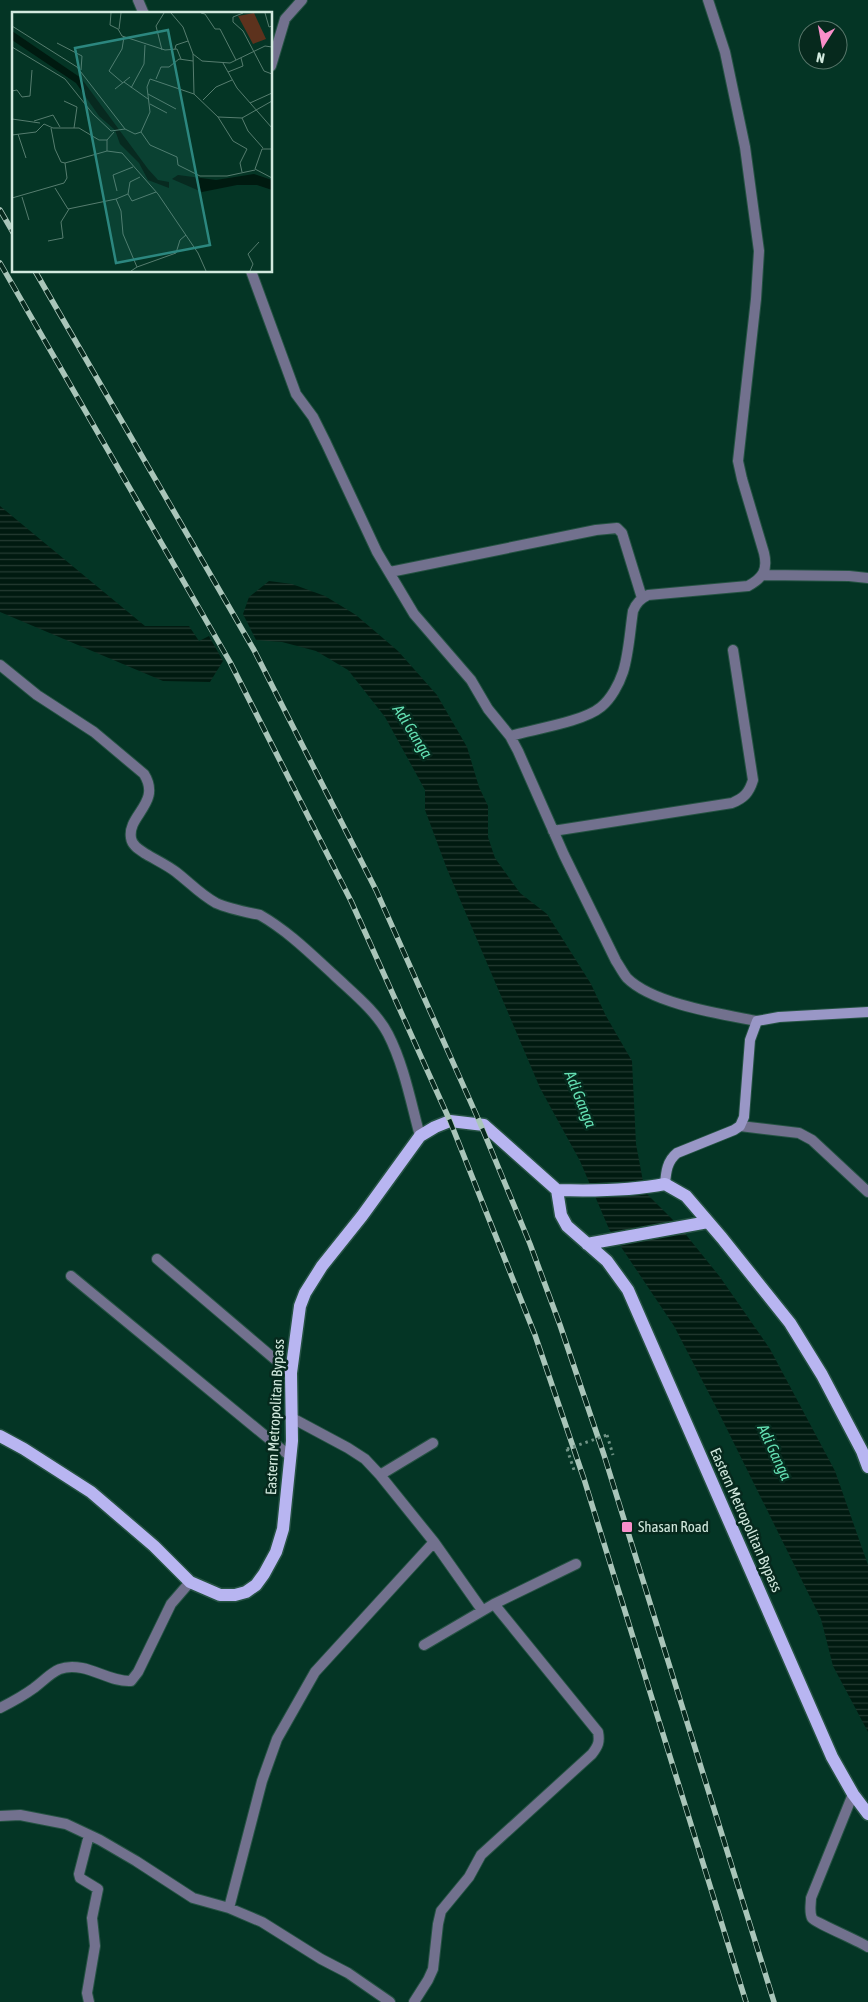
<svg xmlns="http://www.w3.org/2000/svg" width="868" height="2002" font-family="'Asap Condensed',sans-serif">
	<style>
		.water { fill: url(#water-rules) }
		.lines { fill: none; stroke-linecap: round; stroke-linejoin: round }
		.minor-casing { stroke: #255243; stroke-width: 12 }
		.secondary-casing { stroke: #255243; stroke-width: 12 }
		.primary-casing { stroke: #255243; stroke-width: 15 }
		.path { stroke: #709386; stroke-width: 3; stroke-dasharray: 2.5 4; stroke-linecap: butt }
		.minor { stroke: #72718e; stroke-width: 10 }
		.secondary { stroke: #9997c6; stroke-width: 10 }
		.primary { stroke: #b8b5f1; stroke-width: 12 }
		.rail-casing { stroke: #a9c5b9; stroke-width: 5.5 }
		.rail { stroke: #06291d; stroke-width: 4; stroke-dasharray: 11; stroke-linecap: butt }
		.path-bridge { stroke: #709386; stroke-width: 3; stroke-dasharray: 2.5 4; stroke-linecap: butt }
		.poi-dot { fill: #f98fca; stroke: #06291d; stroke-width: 2 }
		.labels { text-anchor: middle; stroke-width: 5; stroke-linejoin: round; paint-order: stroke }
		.street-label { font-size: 15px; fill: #d2e9de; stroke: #06291d }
		.poi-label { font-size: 15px; fill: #d2e9de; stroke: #06291d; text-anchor: start }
		.water-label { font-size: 16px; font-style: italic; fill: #64e0b3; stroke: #06291d }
		.inset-road { fill: none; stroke: #567d6f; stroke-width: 1 }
		.view { fill: #2c877f; fill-opacity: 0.15; stroke: #2c877f; stroke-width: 2.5 }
		.inset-edge { fill: none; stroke: #d2e9de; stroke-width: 2.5 }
	</style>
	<defs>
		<pattern id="water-rules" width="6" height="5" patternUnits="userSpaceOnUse" patternTransform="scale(1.25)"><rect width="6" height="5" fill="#001a10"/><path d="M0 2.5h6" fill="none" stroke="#243b32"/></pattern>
	</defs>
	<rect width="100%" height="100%" fill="#043525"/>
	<path class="water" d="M0,506L145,626H189L199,641L209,636L223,661L210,682L163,681L0,612Z
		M269,581L292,584L325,596L356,615L398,651L437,695L467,747L479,787L488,806V837L495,858L520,893L547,914L591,984L606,1016L632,1061L636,1144L645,1192L679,1226L720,1277L770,1349L835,1471L868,1565V1732L833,1666L821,1619L717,1409L674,1326L609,1229L580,1161L540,1088L447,869L425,810V790L385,717L348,670L316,651L282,642L256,640L243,614L249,597Z"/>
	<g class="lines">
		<g class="minor-casing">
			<path id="minor" d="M138,0L144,14
				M271,66L285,19L302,0
				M251,271L296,394L313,417L326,443L377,552L414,614L471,680L488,709L510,736L518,751L564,855L616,961C620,967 623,973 627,978C653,1004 721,1014 757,1021
				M390,572L596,530L617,528L622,533L642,598
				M764,575L849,576L868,578
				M0,665L37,695L94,732L144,774C162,803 127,815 131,838C132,846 140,850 146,854C156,860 167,865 176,872C189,882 201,895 216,903C229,909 246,912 260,915C288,931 311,954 334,975C353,993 376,1011 388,1034C404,1065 411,1103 420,1136
				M510,736C534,729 583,722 601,707C611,699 619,684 623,672C629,653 630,630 633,611C636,603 640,599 648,595L748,586C763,578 768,570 764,553L742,479L738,461L756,299L759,251L745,147L725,52L708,0
				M553,831L732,803C744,798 749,793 753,780L733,650
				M740,1126L799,1133L812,1140L868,1192
				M157,1259L291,1373
				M71,1276L291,1457
				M292,1418L348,1448L365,1459L380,1475L434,1542L482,1610
				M380,1475L433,1443
				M424,1645L494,1604L576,1564
				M0,1708C12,1702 23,1696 34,1688C51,1675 58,1663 82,1668C98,1671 114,1682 131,1681L138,1672L171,1604L190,1582
				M853,1794L811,1898C811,1904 809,1912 812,1918C814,1922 859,1941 868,1947
				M0,1816L20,1815L66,1824L100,1840L136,1861L193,1898L229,1908L262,1922L321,1959L348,1973L390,2002
				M229,1908L262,1781L277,1739L315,1672L434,1542
				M89,2002L87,1993L95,1946L92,1918L98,1889L80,1878L79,1874L89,1835
				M414,2002L428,1980L433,1969L438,1924L441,1911L469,1877L481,1855L592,1754C598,1746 600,1742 598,1732L494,1604"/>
		</g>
		<g class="secondary-casing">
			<path id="secondary" d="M665,1184C666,1172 667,1161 677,1153L734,1130L740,1126L744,1117L750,1040L757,1021L779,1017L868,1012"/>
		</g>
		<g class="primary-casing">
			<path id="primary" d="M557,1190L561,1215L567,1226L607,1261L628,1290L832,1757L853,1794L868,1814
				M587,1244L708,1222
				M0,1436L24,1449L91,1492L154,1546L190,1582L220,1595H235L246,1592L256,1585L264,1574L276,1552L283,1529L292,1441L291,1373L300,1306L305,1293L322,1266L362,1216L420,1136L435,1127L450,1121L484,1125L557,1190C592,1191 630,1191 665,1184L686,1196L722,1238L790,1323L822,1375L862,1451L868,1467"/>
		</g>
		<path class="path" d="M607,1435L613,1455
			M567,1449L574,1470"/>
		<use href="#minor" class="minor"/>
		<use href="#secondary" class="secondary"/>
		<use href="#primary" class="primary"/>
		<g class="rail-casing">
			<path id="rail" d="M0,210L14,234
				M0,263L230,662L351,901L450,1121L535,1335L584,1479L746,2002
				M35,271L254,650L376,890L480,1123L530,1244L560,1325L604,1455L774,2002"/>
		</g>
		<use href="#rail" class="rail"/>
		<path class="path-bridge" d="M567,1449L607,1435"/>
	</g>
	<rect class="poi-dot" x="621" y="1521" width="12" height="12" rx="2.5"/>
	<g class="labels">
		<g class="street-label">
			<text transform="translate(275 1417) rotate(-87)" y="5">Eastern Metropolitan Bypass</text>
			<text transform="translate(746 1520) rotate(66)" y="5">Eastern Metropolitan Bypass</text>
		</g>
		<g class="poi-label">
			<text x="638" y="1532">Shasan Road</text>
		</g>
		<g class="water-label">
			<text transform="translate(413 731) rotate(58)" y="6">Adi Ganga</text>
			<text transform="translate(581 1099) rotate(68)" y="6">Adi Ganga</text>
			<text transform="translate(775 1452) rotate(65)" y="6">Adi Ganga</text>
		</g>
	</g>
	<g transform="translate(12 12)">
		<rect width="260" height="260" fill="#043525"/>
		<path d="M242,1L254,27L241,32L226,4Z" fill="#5d321d"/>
		<path d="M0,19L69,66L136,157L146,168L157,170V176L136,168L127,151L108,132L103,118L87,104L64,71L0,28ZM242,162L260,168V178L245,173H225L190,180L160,167L166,163L204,168Z" fill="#001a10"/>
		<path class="inset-road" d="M99,1L98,13L106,17L110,24L153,38L165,37L169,47M159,1L171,15L181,42L190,49L218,51L253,34L260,35M189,1L193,2L203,17H208L224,48M231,1L221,5V10L231,19L252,59L260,62M253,1L257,15L260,14M0,14L65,55L113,117M107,17L109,1M45,31L70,44L69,58M0,35L53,67L81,102L99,119L113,117L123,122L129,120L138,100L135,75L138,67L182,82L181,42M163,37L164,33L176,29M150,38L144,14L152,1M211,51L225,76L260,116M216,60L231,54L229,46M144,67L149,55H157L167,47L181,49M112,70L136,87M111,71L97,59L110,37L112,25M119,76L132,52L133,33M103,77L118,65M0,79L5,78L10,85L18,84L20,58M136,82L164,97M182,82L206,105L221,129L235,137L228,151L230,160M191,88L204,75L220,68M52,89L65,95L62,116M238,91L260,81M138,92L155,101M206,105L230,106L236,119L251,136M230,106L260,89M0,107L28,111M22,109L41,103L48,115M39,116L43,137L49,150L53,151M129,120L138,133L165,145L166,153L188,164H215L243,158M6,122L14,146M0,123L24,120L32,112L41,116H67L87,128H95M260,137H250L243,157L260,166M95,139L110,141L146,182L186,241L194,259M43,176L56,197L104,187M105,179L101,163L121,155M116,182L120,189L144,180M10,185L17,208M0,186L52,171L55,166L53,151L95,139V128L102,120M36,229L51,226L49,210L57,197M125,255L164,241L168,228L174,223M119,259L125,255L111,222L109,199L104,187L116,182L118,170L128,165M238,259L241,252L236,242L247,230"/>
		<path class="view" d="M156,18L198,233L104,251L63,36Z"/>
		<rect width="260" height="260" class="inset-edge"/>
	</g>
	<g transform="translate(823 45) rotate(191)"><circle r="24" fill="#06291d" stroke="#58766a"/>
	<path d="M0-4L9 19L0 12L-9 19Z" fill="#f98fca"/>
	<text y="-8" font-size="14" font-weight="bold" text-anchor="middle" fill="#d2e9de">N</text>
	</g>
</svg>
